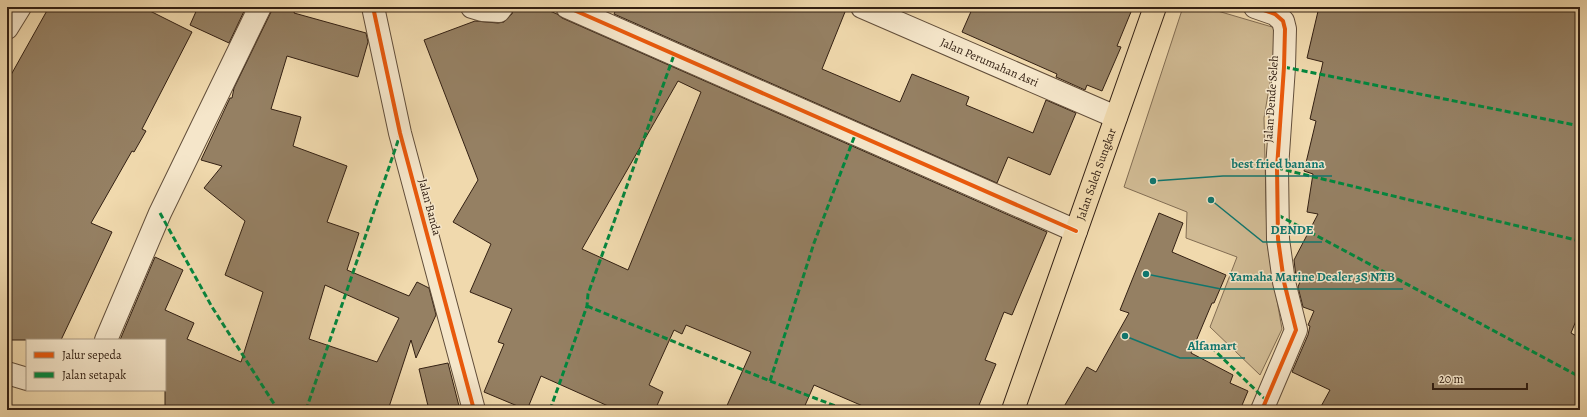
<svg xmlns="http://www.w3.org/2000/svg" width="1587" height="417" font-family="Alegreya,serif">
	<style>
		.green { fill: #d0ba93; stroke: #826d53 }
		.building { fill: #958063; stroke: #332013; fill-rule: evenodd }
		.lines { fill: none; stroke-linecap: round; stroke-linejoin: round }
		.street-casing { stroke: #624e3a; stroke-width: 24 }
		.highway-casing { stroke: #332013; stroke-width: 24 }
		.street { stroke: #f5e6ca; stroke-width: 22 }
		.highway { stroke: #f0d9ad; stroke-width: 22 }
		.quiet { stroke: #00873e; stroke-width: 3; stroke-dasharray: 6 3; stroke-linecap: butt }
		.cycleway-casing { stroke: #f5e6ca; stroke-width: 6 }
		.cycleway { stroke: #e8590c; stroke-width: 4 }
		.labels { text-anchor: middle; stroke-width: 3; stroke-linejoin: round; paint-order: stroke }
		.street-label { font-size: 12px; fill: #332013; stroke: #f5e6ca }
		.leader { fill: none; stroke: #0f766e; stroke-width: 1.5 }
		.callout-dot { fill: #0f766e; stroke: #f5e6ca; stroke-width: 1.5 }
		.callout-label { font-size: 13px; text-anchor: middle; font-weight: bold; fill: #0f766e; stroke: #f5e6ca; stroke-width: 3; stroke-linejoin: round; paint-order: stroke }
	</style>
	<rect width="100%" height="100%" fill="#f0d9ad"/>
	<filter id="stains"><feTurbulence type="fractalNoise" baseFrequency=".005" numOctaves="4"/><feColorMatrix values="0 0 0 0 .2 0 0 0 0 .09 0 0 0 0 .02 0 0 0 .5 -.17"/></filter>
	<radialGradient id="worn" r=".72"><stop offset=".6" stop-color="#630" stop-opacity="0"/><stop offset="1" stop-color="#630" stop-opacity=".3"/></radialGradient>
	<path class="green" d="M1183,7H1204L1279,29L1264,118L1267,243L1282,329L1260,375L1210,327L1237,257L1186,238L1187,212L1124,187Z"/>
	<path class="building" d="M49,7H142L192,32L142,129L146,131L134,152L132,151L91,223L112,232L61,340H7V82Z
		M198,7H246L229,43L190,25Z
		M272,7H296L294,13L366,33L368,42L358,77L287,56L271,109L301,117L293,146L347,166L327,222L359,233L347,270L409,296L417,282L429,288L436,315L416,358L411,340L388,410H165V340H120L155,257L183,270L165,310L194,323L187,339L241,362L263,292L225,275L245,221L204,188L222,166L201,160L230,98H232L234,88L271,12ZM325,285L399,318L377,362L309,339Z
		M514,7H540L557,14L562,18L1047,232L1012,315L1004,312L985,360L996,364L977,410H872L814,385L803,410H725L751,352L686,325L682,334L674,330L649,385L663,392L655,410H617L541,376L527,410L484,392L504,344L498,342L512,309L470,292L491,244L453,222L478,180L424,40L475,21L498,23L504,22L512,14ZM678,81L701,92L628,270L582,249Z
		M617,7H847L822,69L900,102L912,74L969,97L966,105L1033,133L1046,100L1076,113L1050,175L1008,157L997,183L614,14Z
		M973,7H1133L1117,46L1121,47L1102,91L1087,85L1085,90L1056,77L1057,74L962,32Z
		M1319,7H1580V311L1571,333L1580,338V410H1319L1330,390L1292,372L1308,335L1310,326L1308,325L1314,311L1303,307L1298,287L1301,279L1296,277L1294,260L1318,214L1307,212L1313,174L1304,171L1316,121L1310,119L1323,62L1307,58Z
		M1159,213L1183,223L1172,252L1226,275L1214,303H1212L1191,353L1233,375L1230,383L1248,391L1240,410H1062L1087,367L1096,372L1129,313L1120,310Z
		M448,363L460,410H429L419,369Z"/>
	<g class="lines">
		<g class="street-casing">
			<g id="street">
				<path d="M373,7L400,133L474,410"/>
				<path d="M472,7L482,10L499,11L502,7"/>
				<path d="M567,7L1076,231"/>
				<path id="s1" d="M862,7L1116,117"/>
				<path d="M1255,7L1275,14L1283,21L1285,29L1284,67L1277,168L1278,239L1284,282L1296,330L1262,410"/>
				<path d="M7,28L20,7"/>
				<path d="M106,340L160,213L260,7"/>
				<path d="M7,373L27,379"/>
			</g>
		</g>
		<g class="highway-casing">
			<g id="highway">
				<path id="s2" d="M1013,410L1155,7"/>
			</g>
		</g>
		<use href="#street" class="street"/>
		<use href="#highway" class="highway"/>
		<path class="quiet" d="M1284,67L1580,126
			M1277,168L1580,241
			M160,213L212,307L278,410
			M1278,215L1580,377
			M587,306L770,381L846,410
			M1211,347L1266,400
			M770,381L814,243L855,135
			M306,410L400,135
			M550,410L587,306L588,294L674,55"/>
		<g class="cycleway-casing">
			<path id="cycleway" d="M373,7L400,133L474,410
				M567,7L1076,231
				M1255,7L1275,14L1283,21L1285,29L1284,67L1277,168L1278,239L1284,282L1296,330L1262,410"/>
		</g>
		<use href="#cycleway" class="cycleway"/>
	</g>
	<g class="labels">
		<g class="street-label">
			<text dy="4" stroke="none"><textPath href="#s1" startOffset="139">Jalan Perumahan Asri</textPath></text>
			<text transform="translate(1271 99) rotate(-86)" y="4">Jalan Dende Seleh</text>
			<text dy="4" stroke="none"><textPath href="#s2" startOffset="250">Jalan Saleh Sungkar</textPath></text>
			<text transform="translate(430 207) rotate(75)" y="4">Jalan Banda</text>
		</g>
	</g>
	<path class="leader" d="M1153 181L1223 176H1332M1211 200L1263 242H1322M1146 274L1221 289H1403M1125 336L1180 358H1245"/>
	<g class="callout-dot">
		<circle cx="1153" cy="181" r="4"/>
		<circle cx="1211" cy="200" r="4"/>
		<circle cx="1146" cy="274" r="4"/>
		<circle cx="1125" cy="336" r="4"/>
	</g>
	<g class="callout-label">
		<text x="1278" y="168">best fried banana</text>
		<text x="1292" y="234">DENDE</text>
		<text x="1312" y="281">Yamaha Marine Dealer 3S NTB</text>
		<text x="1212" y="350">Alfamart</text>
	</g>
	<rect width="1587" height="417" fill="none" stroke="#f0d9ad" stroke-width="24"/>
	<rect x="8" y="8" width="1571" height="401" fill="none" stroke="#332013" stroke-width="2"/>
	<rect x="12" y="12" width="1563" height="393" fill="none" stroke="#332013"/>
	<rect x="26" y="339" width="140" height="52" fill="#f5e6ca" stroke="#a79781"/>
	<rect x="34" y="352" width="20" height="6" fill="#e8590c" stroke="#a79781"/>
	<text x="62" y="359" font-size="12" fill="#332013">Jalur sepeda</text>
	<rect x="34" y="372" width="20" height="6" fill="#00873e" stroke="#a79781"/>
	<text x="62" y="379" font-size="12" fill="#332013">Jalan setapak</text>
	<path d="M1433 383v6h94v-6" fill="none" stroke="#332013" stroke-width="2"/>
	<text x="1439" y="383" font-size="12" fill="#332013" stroke="#f5e6ca" stroke-width="3" paint-order="stroke">20 m</text>
	<rect width="100%" height="100%" filter="url(#stains)"/>
	<rect width="100%" height="100%" fill="url(#worn)"/>
</svg>
